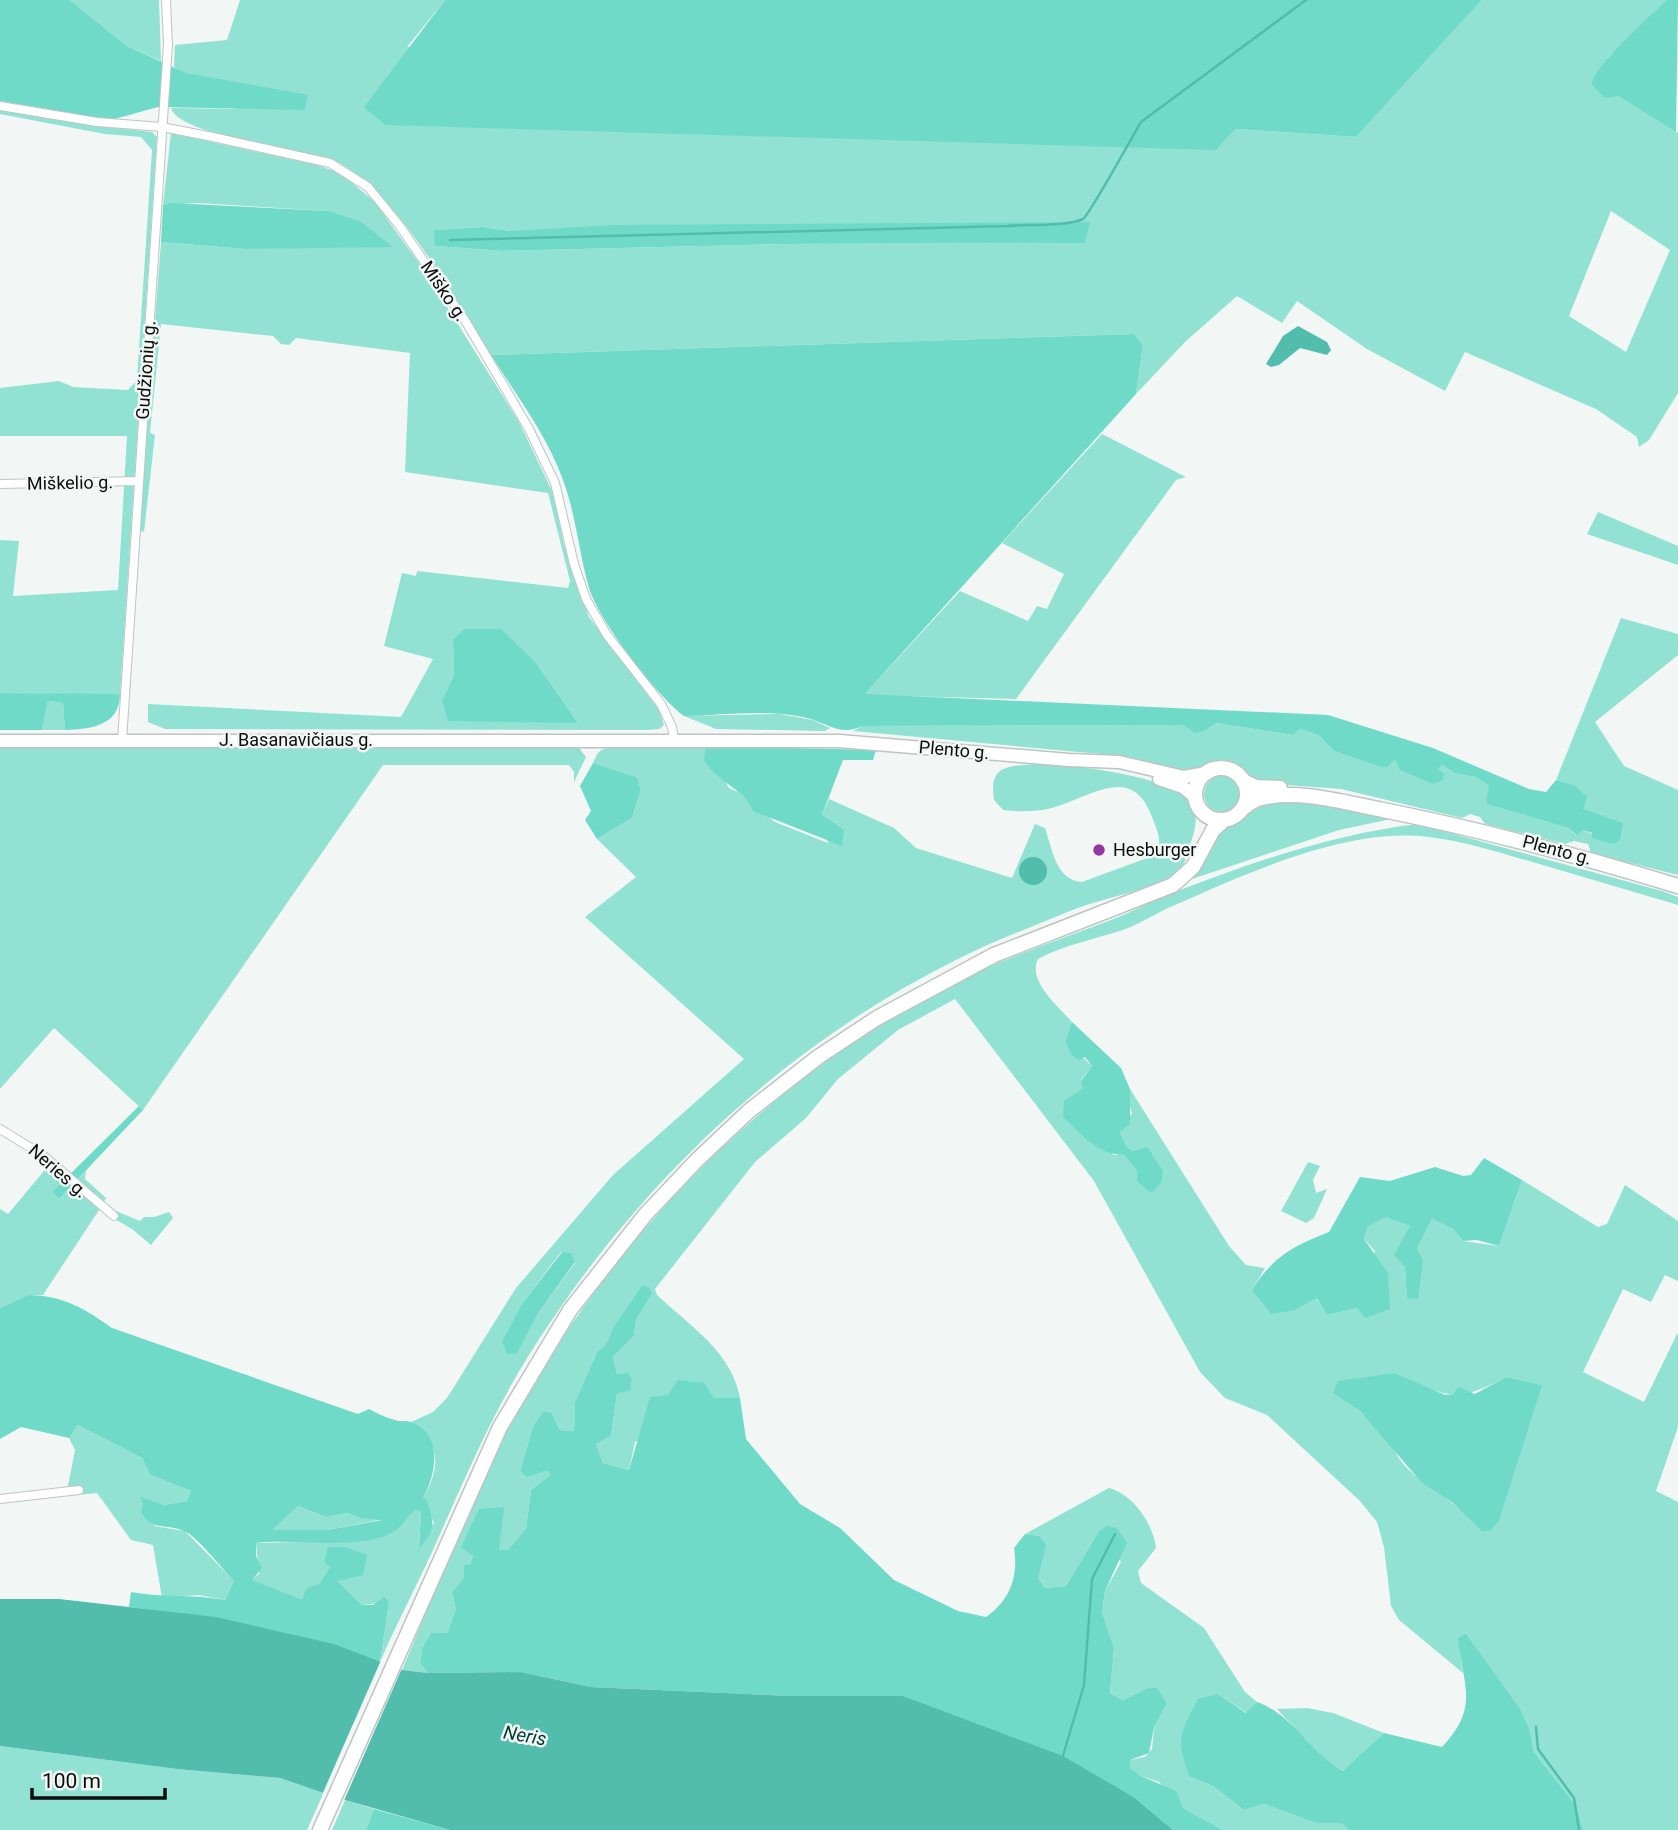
<svg xmlns="http://www.w3.org/2000/svg" width="1678" height="1830" font-family="Roboto,sans-serif">
	<style>
		.green { fill: #91e2d3; fill-rule: evenodd }
		.forest { fill: #70dac8; fill-rule: evenodd }
		.water { fill: #52bdac }
		.pier { fill: #f2f7f6 }
		.lines { fill: none; stroke-linecap: round; stroke-linejoin: round }
		.stream { stroke: #52bdac; stroke-width: 2.5 }
		.street-casing { stroke: #bec4c2; stroke-width: 10 }
		.secondary-casing { stroke: #bec4c2; stroke-width: 15 }
		.highway-casing { stroke: #bec4c2; stroke-width: 17 }
		.street { stroke: #fff; stroke-width: 8 }
		.secondary { stroke: #fff; stroke-width: 12 }
		.highway { stroke: #fff; stroke-width: 14 }
		.poi-dot { fill: #9338a3; stroke: #f2f7f6; stroke-width: 2.5 }
		.labels { text-anchor: middle; stroke-width: 5; stroke-linejoin: round; paint-order: stroke }
		.street-label { font-size: 18px; fill: #0c0e0d; stroke: #f2f7f6 }
		.poi-label { font-size: 18px; fill: #0c0e0d; stroke: #f2f7f6; text-anchor: start }
		.water-label { font-size: 19px; font-style: italic; fill: #053932; stroke: #f2f7f6 }
	</style>
	<rect width="100%" height="100%" fill="#f2f7f6"/>
	<path class="green" d="M70,0H159L161,61L127,46Z
		M240,0H445L407,47L1235,129L1356,137L1482,0H1666L1607,59L1618,96L1678,133V393L1649,440L1639,447L1637,437L1596,409L1465,352L1445,391L1367,349L1297,301L1282,323L1237,296L1186,341L1136,394L1143,345L1134,334L491,355C455,300 394,187 335,161C305,148 180,137 171,108L236,109L174,67L175,45L227,40ZM1611,211L1670,250L1626,352L1569,316ZM482,227L510,231L1085,243L781,244L503,251L435,246V230Z
		M0,105L106,127L152,132L157,137L120,695L0,693V540L19,541L13,596L118,590L127,436H0V388L59,381L73,387L128,390L137,380L152,150L141,137L105,134L0,114Z
		M171,133L317,165L340,173L374,201L424,270L519,422L553,493L564,545L589,617L659,710L664,725L659,729L648,730L165,729L148,722V704L401,717L433,659L384,646L402,573L416,576L417,571L568,588L570,581L548,493L405,472L410,353L296,338L289,345L281,344L273,336L161,324L150,433L155,435L144,532L139,530L161,242L245,249L392,246L329,211L198,203L163,205ZM464,629L537,664L578,723L442,700L454,675L453,639Z
		M1102,434L1186,477L1176,480L1016,699L864,695L960,591L1028,621L1037,606L1047,609L1064,574L1002,543Z
		M1598,512L1678,546V565L1587,534Z
		M1621,618L1678,634V655L1595,722L1624,766L1678,790V875L1591,853L1588,844L1574,841L1565,844L1485,824L1480,817L1470,814L1462,818L1341,789L1260,783L1234,765L1223,763L1198,772L1181,773L1122,756L853,731L862,726L1183,725L1194,733L1216,723L1293,735L1300,729L1318,735L1334,751L1380,767H1388L1395,758L1438,769L1442,765L1454,773L1475,777L1490,785L1486,804L1568,828L1576,835L1583,830L1614,844L1583,809L1574,785L1556,780Z
		M48,701L63,703L65,730H42Z
		M779,714L813,720L830,728L825,731L716,729L684,716Z
		M706,746L729,788L738,792L775,822L828,843L822,815L829,799L894,828L916,848L1012,878L1035,824L1045,828C1052,848 1056,881 1082,882L1150,857L1156,854C1163,841 1157,830 1152,817C1132,762 1091,797 1052,808C1037,812 1018,812 1003,810L994,800C993,791 991,779 999,772C1020,752 1173,775 1190,800C1199,814 1196,827 1191,842C1187,855 1186,866 1174,874C1147,892 1101,898 1070,911C1031,927 991,942 954,961C779,1048 632,1190 529,1355C492,1414 465,1478 437,1541C419,1582 398,1620 380,1662L389,1602L362,1605L338,1581L331,1566L319,1584L302,1599L251,1580L259,1574L256,1543L348,1541L381,1537L415,1510L421,1512L419,1547L434,1523L423,1498C441,1468 441,1443 411,1422L433,1412L447,1398L516,1288L613,1175L744,1059L585,917L636,877L597,839L632,818L641,790L637,777L593,763C597,752 601,748 613,747ZM561,1252L575,1263L537,1315L502,1341L521,1305Z
		M0,748H579L586,757L574,782V772L569,765H383L143,1110L54,1028L0,1089Z
		M1204 794a18 18 0 1 1 36 0a18 18 0 1 1-36 0Z
		M1273,800L1320,803L1396,818L1339,830L1192,879L1207,849L1224,826L1240,820L1250,808Z
		M1417,824L1662,891L1678,897V905C1631,891 1583,877 1536,863C1500,853 1465,841 1428,837C1348,827 1247,873 1175,905C1158,912 1140,924 1123,930C1095,939 1064,945 1038,959C1027,981 1059,1007 1072,1022L1065,1041L1092,1066L1081,1080L1113,1155H1124L1137,1171H1162L1147,1146L1133,1151L1127,1147L1120,1132L1132,1113L1128,1100L1130,1089L1229,1246L1246,1265L1265,1268L1252,1290L1296,1310L1317,1298L1327,1315L1357,1308L1375,1251L1364,1239L1366,1227L1386,1216L1410,1226L1405,1267L1407,1298L1417,1249L1432,1219L1453,1229L1463,1241L1499,1246L1522,1180L1598,1227L1607,1224L1625,1185L1678,1221V1281L1665,1275L1651,1302L1623,1289L1583,1372L1644,1402L1678,1332V1427L1656,1491L1678,1502V1830H1583L1577,1807L1534,1752L1530,1731L1460,1654L1463,1673L1399,1620L1391,1606L1384,1547L1377,1522L1360,1501L1267,1415L1225,1398L1200,1372L1094,1181L955,999L898,1030L838,1079L806,1118L755,1162L655,1289L657,1295C689,1325 732,1352 740,1398H714L635,1442L629,1470L603,1463L596,1444L611,1436L617,1394L631,1389L632,1379L617,1374L613,1357L634,1336L636,1320L652,1294L613,1328L606,1344L597,1352L575,1402L574,1431L560,1430L551,1412L543,1411L533,1426L520,1471L547,1470L550,1475L531,1490L526,1528L508,1550L473,1556L464,1577L452,1592L456,1609L447,1633H431L422,1648L420,1663L428,1673L402,1670C432,1601 457,1530 490,1463C590,1262 748,1090 949,986C1001,959 1056,941 1111,920C1132,912 1153,900 1175,892C1253,862 1334,834 1417,824ZM1395,1373C1446,1396 1454,1405 1506,1377L1541,1385L1499,1521L1491,1531L1483,1532C1461,1502 1424,1490 1401,1461C1396,1456 1395,1448 1390,1442C1378,1428 1362,1411 1346,1402Z
		M1308,1162L1320,1166L1313,1180L1316,1193L1327,1189L1314,1218L1306,1223L1281,1211Z
		M49,1165L65,1180L52,1192L59,1199L86,1171L85,1179L106,1198L102,1205L140,1221L144,1217H154L169,1212L173,1218L151,1245L132,1229L99,1210L43,1295H28L0,1308V1209L8,1214Z
		M78,1425L142,1458L150,1475L191,1491L187,1501L163,1505L154,1526L185,1531L234,1581L225,1600L199,1595L162,1598L153,1545L131,1540L97,1493L66,1496L75,1450L69,1438Z
		M1109,1488C1134,1495 1153,1524 1156,1548L1138,1571L1141,1583L1204,1628L1245,1692L1257,1702L1247,1713L1218,1694L1190,1777L1213,1786L1244,1810L1264,1804L1316,1823H1341L1349,1830H1223L1183,1808L1159,1782L1141,1776L1130,1768V1760L1145,1757L1152,1749L1154,1727L1167,1704L1148,1688L1123,1700L1110,1693L1114,1650L1102,1612L1105,1591L1121,1562L1099,1531L1066,1586L1045,1588L1038,1578L1039,1536L1025,1534Z
		M298,1506L324,1517L347,1513L360,1518L384,1519L327,1530H271Z
		M1307,1708L1333,1713L1384,1733L1344,1771L1326,1762L1277,1709Z
		M0,1746L177,1769L280,1778L324,1792L307,1830H0Z
		M345,1800L374,1809L366,1830H332Z"/>
	<path class="forest" d="M0,0H70L127,46L186,73L308,95L305,110L158,107L111,120L0,101Z
		M445,0H1482L1356,137L1235,129L1216,150L385,125L364,107Z
		M1666,0H1678L1676,132L1618,96L1605,98L1592,85C1592,67 1651,16 1666,0Z
		M170,203L329,211L361,222L393,247L245,249L161,242L163,205Z
		M1090,222L1085,243L781,244L503,251L435,246L434,230L482,227L510,231L613,225Z
		M1134,334L1143,345L1136,394L865,694L1328,715L1433,748L1529,789L1546,792L1556,780L1574,785L1587,797L1583,809L1623,823L1620,840L1614,844L1592,838V833L1583,830L1577,835L1568,828L1486,804L1489,785L1475,777L1454,773L1442,765L1438,769L1444,774L1443,780L1433,784L1400,770L1395,759L1388,767H1380L1334,751L1318,735L1300,729L1293,735L1216,723L1204,731L1194,733L1183,725L862,726C843,736 829,725 811,719C771,708 725,715 684,716C656,695 599,621 589,588C579,553 576,515 563,480C547,435 516,395 491,355Z
		M464,629H501L537,664L578,723L448,721L442,700L454,675L453,639Z
		M0,693L112,694L120,695C119,726 91,729 65,730L63,703L48,701L42,730H0Z
		M706,746L876,750L873,760H843L822,815L844,830L842,846L753,811C746,790 719,784 704,760Z
		M593,763L637,777L641,790L632,818L597,839L585,820L591,811L580,786Z
		M1072,1022L1121,1068L1130,1089V1124L1120,1132L1127,1147L1133,1151L1147,1146L1163,1171L1161,1183L1151,1193L1137,1181V1171L1124,1155C1098,1155 1081,1134 1063,1117L1064,1101L1083,1088L1081,1081L1092,1066L1085,1057L1079,1060L1072,1055L1065,1041Z
		M139,1106L143,1110L59,1199L52,1192Z
		M1484,1158L1522,1180L1499,1246L1477,1240L1463,1241L1453,1229L1432,1219L1417,1249L1423,1260L1418,1299L1407,1298L1405,1267L1394,1255L1410,1226L1386,1217L1367,1227L1364,1239L1388,1273L1390,1309L1365,1318L1357,1308L1327,1315L1317,1298L1296,1310L1271,1314L1252,1290C1272,1257 1295,1245 1329,1232L1360,1177L1390,1181L1435,1167L1463,1176L1471,1175Z
		M562,1252L571,1253L575,1262L537,1315L517,1353L507,1354L502,1341L521,1305Z
		M642,1286L649,1287L652,1294L636,1320L634,1336L613,1357L617,1374L628,1373L632,1379L631,1390L617,1394L611,1436L596,1444L603,1463L629,1470L650,1397L668,1395L678,1380L704,1383L714,1398H740L746,1439L800,1504L840,1528L894,1580L958,1611L986,1617C1009,1601 1019,1577 1014,1548L1025,1534L1039,1536L1046,1545L1038,1578L1045,1588L1066,1586L1099,1531L1107,1526L1117,1528L1127,1543L1105,1591L1102,1612L1114,1649L1110,1693L1123,1700L1148,1688H1157L1167,1704L1154,1727L1149,1753L1130,1760V1768L1141,1776L1176,1791L1183,1808L1223,1830H1173L1135,1798L903,1696H791L591,1687L521,1672L428,1673L420,1663L422,1648L431,1633H447L456,1609L452,1592L464,1577V1565L470,1564L473,1556L461,1547L479,1509L504,1507L499,1550H508L526,1528L531,1490L550,1475L547,1470L527,1477L520,1471L533,1426L543,1411L551,1412L560,1430L574,1431L575,1402L597,1352L606,1344L613,1328Z
		M28,1295C62,1295 86,1309 112,1328L358,1414L369,1409C377,1413 386,1418 395,1420C400,1422 406,1420 411,1422C444,1434 436,1475 423,1498L427,1500C434,1526 437,1527 419,1549L421,1512L415,1510C408,1516 403,1525 396,1530C365,1552 294,1538 256,1543V1556L262,1568L252,1580L302,1599L307,1588L319,1584L330,1567L324,1562L328,1547H345L367,1555L363,1575L338,1581L362,1605H373L384,1597L389,1602L380,1662C299,1631 215,1617 129,1607L131,1592C163,1598 193,1594 225,1600L234,1581C222,1569 197,1536 184,1531C167,1523 151,1532 141,1512L143,1505L141,1497L163,1505L187,1501L191,1491L150,1475L142,1458L78,1425L69,1438L21,1427L0,1439V1308ZM298,1506L325,1517L347,1513L360,1518L382,1520L327,1530H272Z
		M1395,1373L1445,1395L1453,1394L1459,1387L1475,1394L1506,1377L1542,1385L1499,1521L1491,1531L1483,1532L1453,1503L1422,1483L1361,1412L1333,1393L1338,1381Z
		M1466,1634L1520,1709L1530,1731L1534,1752L1577,1807L1583,1830H1349L1341,1823H1316L1264,1804L1244,1810L1213,1786L1190,1777C1175,1740 1180,1733 1198,1699L1218,1694L1246,1713L1257,1702C1295,1716 1308,1752 1343,1771L1384,1733L1442,1747C1480,1706 1463,1688 1458,1638Z
		M374,1809L450,1830H366Z"/>
	<path class="water" d="M1298,326L1327,342L1331,350L1327,355L1300,348L1279,365L1271,367L1266,364L1283,336Z
		M1019 871a14 14 0 1 1 28 0a14 14 0 1 1-28 0Z
		M0,1599H59L216,1617L334,1644L402,1670L428,1673L521,1672L591,1687L791,1696H903L1063,1756L1135,1798L1173,1830H450L345,1800L280,1778L177,1769L0,1746Z"/>
	<path class="pier" d="M382,1658L403,1666L343,1803L322,1795Z"/>
	<g class="lines">
		<path class="stream" d="M450,240L1007,226C1026,224 1066,227 1083,219C1089,216 1132,137 1141,122L1306,0
			M1536,1727L1538,1749L1574,1798L1579,1830
			M1062,1759L1084,1685L1092,1579L1115,1534"/>
		<g class="street-casing">
			<path id="street" d="M0,106L97,122L162,127L213,137L330,163L368,187L399,225L466,322L529,429L555,483L574,564L586,599L607,635L661,704L672,727L674,739
				M0,484L139,481
				M122,741L168,44L166,0
				M0,1129L44,1156L114,1216
				M0,1499L79,1490"/>
		</g>
		<g class="secondary-casing">
			<path id="secondary" d="M0,741H839L1069,760L1119,762L1184,777L1207,773
				M1159,779L1183,787L1196,798"/>
		</g>
		<g class="highway-casing">
			<path id="highway" d="M1195 794a26 26 0 1 1 52 0a26 26 0 1 1-52 0Z
				M1243,781L1256,787L1280,788
				M1243,808C1249,804 1254,799 1262,798C1300,789 1346,803 1383,810C1483,830 1580,856 1678,886
				M320,1830L500,1427L570,1310L645,1215L697,1160L749,1111L818,1057L877,1018L994,955L1173,885L1193,867L1213,830L1224,820"/>
		</g>
		<use href="#street" class="street"/>
		<use href="#secondary" class="secondary"/>
		<use href="#highway" class="highway"/>
	</g>
	<circle class="poi-dot" cx="1099" cy="850" r="7"/>
	<g class="labels">
		<g class="street-label">
			<text transform="translate(444 291) rotate(56)" y="6">Miško g.</text>
			<text transform="translate(146 370) rotate(-86)" y="6">Gudžionių g.</text>
			<text transform="translate(70 483) rotate(-1)" y="6">Miškelio g.</text>
			<text x="296" y="746">J. Basanavičiaus g.</text>
			<text transform="translate(954 750) rotate(5)" y="6">Plento g.</text>
			<text transform="translate(1557 850) rotate(15)" y="6">Plento g.</text>
			<text transform="translate(58 1171) rotate(41)" y="6">Neries g.</text>
		</g>
		<g class="poi-label">
			<text x="1113" y="856">Hesburger</text>
		</g>
		<g class="water-label">
			<text transform="translate(525 1735) rotate(10)" y="7">Neris</text>
		</g>
	</g>
	<path d="M32 1788v10h133v-10" fill="none" stroke="#0c0e0d" stroke-width="3.5"/>
	<text x="42" y="1788" font-size="21" fill="#0c0e0d" stroke="#f2f7f6" stroke-width="5" paint-order="stroke">100 m</text>
</svg>
